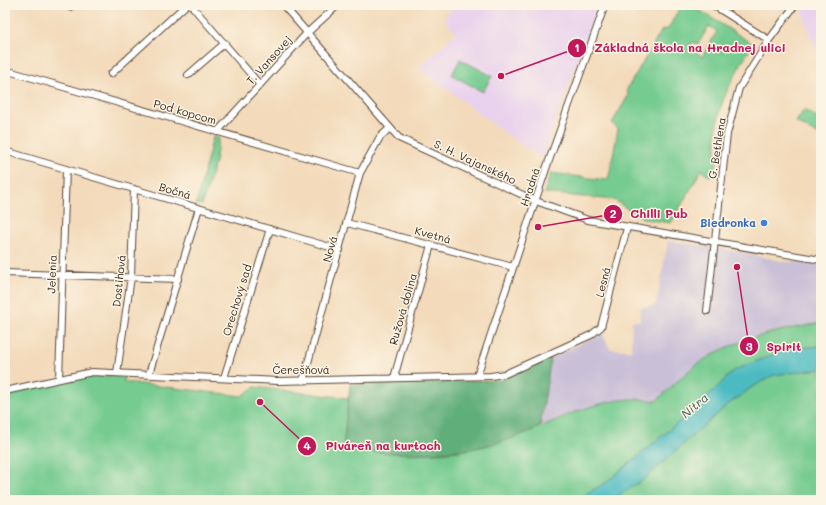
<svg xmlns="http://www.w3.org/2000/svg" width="826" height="505" font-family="Mali,sans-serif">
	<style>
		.built { fill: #e9d2ed }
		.industrial { fill: #c9bfd7 }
		.green { fill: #75cb90; stroke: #587a57; fill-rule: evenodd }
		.forest { fill: #60af7a; stroke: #4e6c4c }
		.water { fill: #4cbbc1; stroke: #447270 }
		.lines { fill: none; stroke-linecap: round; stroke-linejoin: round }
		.minor-casing { stroke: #574435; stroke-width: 8 }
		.minor { stroke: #fff; stroke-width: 6 }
		.shop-dot { fill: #3f7fe0; stroke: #fcf5e5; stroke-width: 1.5 }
		.labels { text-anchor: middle; stroke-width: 3; stroke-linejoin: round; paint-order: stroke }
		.street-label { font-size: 11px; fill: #3b2a1e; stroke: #fcf5e5 }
		.shop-label { font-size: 11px; font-weight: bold; fill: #366cbe; stroke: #fcf5e5; text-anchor: end }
		.water-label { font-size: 12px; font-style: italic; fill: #415d57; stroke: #fcf5e5 }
		.leader { fill: none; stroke: #c2185b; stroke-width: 1.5 }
		.callout-dot { fill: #c2185b; stroke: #fcf5e5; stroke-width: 1.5 }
		.mark-label { font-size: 12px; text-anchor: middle; font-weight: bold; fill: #fff }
		.callout-label { font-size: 12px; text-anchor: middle; font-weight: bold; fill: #c2185b; stroke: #fcf5e5; stroke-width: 3; stroke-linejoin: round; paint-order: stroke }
	</style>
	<rect width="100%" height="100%" fill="#fcf5e5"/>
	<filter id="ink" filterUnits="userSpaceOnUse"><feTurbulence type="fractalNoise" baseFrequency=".025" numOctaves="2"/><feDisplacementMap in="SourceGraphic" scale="8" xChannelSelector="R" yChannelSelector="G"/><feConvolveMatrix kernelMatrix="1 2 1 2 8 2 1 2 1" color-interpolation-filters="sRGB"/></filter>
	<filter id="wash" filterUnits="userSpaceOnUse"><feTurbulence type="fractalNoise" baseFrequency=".012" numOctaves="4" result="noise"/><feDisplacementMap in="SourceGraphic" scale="16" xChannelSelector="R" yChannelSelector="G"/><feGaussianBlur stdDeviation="0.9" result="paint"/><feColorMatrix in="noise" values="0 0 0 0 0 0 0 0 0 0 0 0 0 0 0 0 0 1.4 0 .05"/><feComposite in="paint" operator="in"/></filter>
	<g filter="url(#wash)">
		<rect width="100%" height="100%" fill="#f3daba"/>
		<path class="built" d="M454,5H598L542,158L520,144L419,68L456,33L444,19Z
			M808,5H821V55L816,50L802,13Z"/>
		<path class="industrial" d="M668,241L730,250L786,262L800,261L821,265V323L765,334L734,346L702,361L656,401L632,399L540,427L551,358L602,333L610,349L631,350L632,321H640V308L656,305Z"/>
		<path class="green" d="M677,5H691L753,44C738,69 722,94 717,123C715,138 717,157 716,173L709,176L704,173L702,169L671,223L644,219L614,200L544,193L551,173L606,180L609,176L618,129L612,123L628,96L627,89L662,30L668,29L680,7ZM709,26L717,31L702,57L690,46L693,42L698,44Z
			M460,59L492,76L483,92L452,75Z
			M804,110L821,120V136L796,122Z
			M213,137L219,138L215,162L202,205L196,204Z
			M821,323V346L787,349L735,370L694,409L607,482L575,500H120L99,497L72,500H5V394C45,385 83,374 124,376V382L242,396L254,387L348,398L343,449C396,455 451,458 503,441C546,428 585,401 632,399C640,399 649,400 656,401C671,388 686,371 702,361C736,338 782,330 821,323Z
			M811,369H821V500H611L643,480L725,407L752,387L773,375Z"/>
		<path class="forest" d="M551,358L540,427C527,432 514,438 500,442C448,456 396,455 343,449L350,385L500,380Z"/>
		<path class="water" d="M821,346V369L774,375L752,387L725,407L643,480L611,500H575L607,482L694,409L735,370L787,349Z"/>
	</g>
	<g filter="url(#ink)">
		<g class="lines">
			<g class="minor-casing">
				<path id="minor" d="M69,5L70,7L74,5
					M191,5L260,85
					M283,5L399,138L536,201L588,220L821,260
					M713,5L769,40
					M5,70L360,173
					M111,74L186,5
					M188,75L225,43
					M217,132L307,33L338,5
					M5,151L340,250
					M347,223L513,267
					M5,273L178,279
					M707,311L727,134L739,88L769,40L795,5
					M117,373L131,277L134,189
					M149,374L199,208
					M477,376L546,169L605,5
					M224,378L270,229
					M394,378L431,245
					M59,379L66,169
					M303,381L360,173L380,137L389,129
					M5,391L92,372L278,381L491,376L505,374L591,335L601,327L627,228"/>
			</g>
			<use href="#minor" class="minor"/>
		</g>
	</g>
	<circle class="shop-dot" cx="764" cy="223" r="4"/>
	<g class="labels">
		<g class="street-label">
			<text transform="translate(269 60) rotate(-48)" y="4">T. Vansovej</text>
			<text transform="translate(185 112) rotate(16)" y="4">Pod kopcom</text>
			<text transform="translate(717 148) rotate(-81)" y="4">G. Bethlena</text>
			<text transform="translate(475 162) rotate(25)" y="4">S. H. Vajanského</text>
			<text transform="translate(530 187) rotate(-72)" y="4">Hradná</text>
			<text transform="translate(175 191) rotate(16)" y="4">Bočná</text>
			<text transform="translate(433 235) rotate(15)" y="4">Kvetná</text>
			<text transform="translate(330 249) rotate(-74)" y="4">Nová</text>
			<text transform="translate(52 274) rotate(-88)" y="4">Jelenia</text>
			<text transform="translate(119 281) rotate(-84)" y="4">Dostihová</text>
			<text transform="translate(603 282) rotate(-76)" y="4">Lesná</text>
			<text transform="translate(237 300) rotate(-73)" y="4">Orechový sad</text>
			<text transform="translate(403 309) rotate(-74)" y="4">Ružová dolina</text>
			<text x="301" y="374">Čerešňová</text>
		</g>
		<g class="shop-label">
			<text x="756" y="227">Biedronka</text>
		</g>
		<g class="water-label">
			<text transform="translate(695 406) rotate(-41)" y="4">Nitra</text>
		</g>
	</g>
	<path class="leader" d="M501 76L577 48M538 227L613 214M737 267L749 346M260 402L307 446"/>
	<g class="callout-dot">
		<circle cx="501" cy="76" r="4"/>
		<circle cx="538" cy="227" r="4"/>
		<circle cx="737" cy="267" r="4"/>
		<circle cx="260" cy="402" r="4"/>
		<circle cx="577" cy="48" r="10"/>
		<circle cx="613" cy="214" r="10"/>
		<circle cx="749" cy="346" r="10"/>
		<circle cx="307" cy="446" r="10"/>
	</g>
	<g class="mark-label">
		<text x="577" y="52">1</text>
		<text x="613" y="218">2</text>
		<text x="749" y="351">3</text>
		<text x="307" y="450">4</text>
	</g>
	<g class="callout-label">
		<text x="690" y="52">Základná škola na Hradnej ulici</text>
		<text x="659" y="218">Chilli Pub</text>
		<text x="784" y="351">Spirit</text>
		<text x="383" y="450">Piváreň na kurtoch</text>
	</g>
	<rect width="826" height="505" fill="none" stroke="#fcf5e5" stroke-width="20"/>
</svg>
